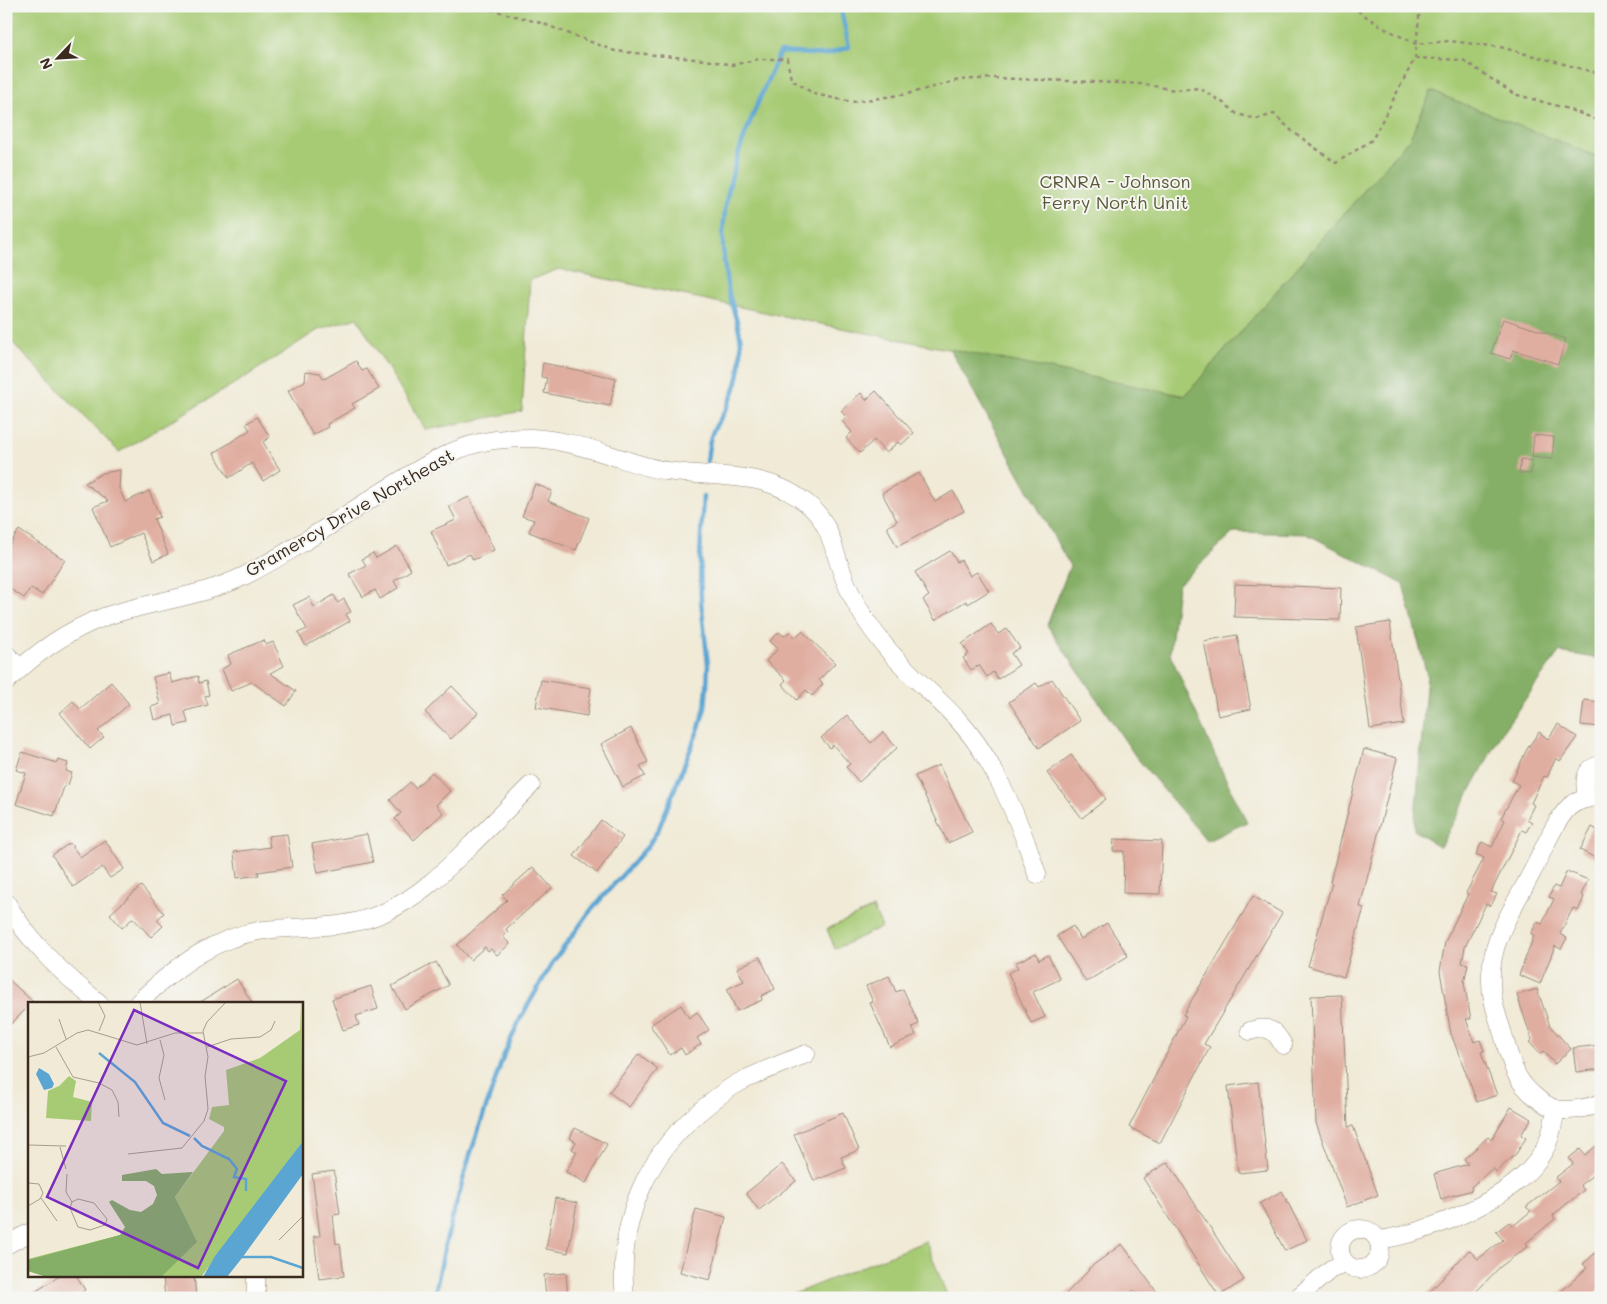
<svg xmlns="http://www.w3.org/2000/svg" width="1607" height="1304" font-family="Mali,sans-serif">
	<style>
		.green { fill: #a7cb75; stroke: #717a4a }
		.forest { fill: #85af66; stroke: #606c42 }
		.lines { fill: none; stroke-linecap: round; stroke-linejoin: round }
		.stream { stroke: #5ba5d3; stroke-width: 4.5 }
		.building { fill: #e0aea1 }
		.minor-casing { stroke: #968a7a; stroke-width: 19 }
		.path { stroke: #968a7a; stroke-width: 2.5; stroke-dasharray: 4 4; stroke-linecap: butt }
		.minor { stroke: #fff; stroke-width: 18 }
		.labels { text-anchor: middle; stroke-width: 4; stroke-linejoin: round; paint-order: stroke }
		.park-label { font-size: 18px; fill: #5b5a38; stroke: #f6f6f2 }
		.street-label { font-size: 18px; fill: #3b2a1e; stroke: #f6f6f2 }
		.inset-river { fill: none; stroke: #5ba5d3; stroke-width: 2.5 }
		.inset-road { fill: none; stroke: #a89d8c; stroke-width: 1 }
		.view { fill: #7b2cbf; fill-opacity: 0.15; stroke: #7b2cbf; stroke-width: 2.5 }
		.inset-edge { fill: none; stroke: #3b2a1e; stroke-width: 2.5 }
	</style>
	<rect width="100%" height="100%" fill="#f6f6f2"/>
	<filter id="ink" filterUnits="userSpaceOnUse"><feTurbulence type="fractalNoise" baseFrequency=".02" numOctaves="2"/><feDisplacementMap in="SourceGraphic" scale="10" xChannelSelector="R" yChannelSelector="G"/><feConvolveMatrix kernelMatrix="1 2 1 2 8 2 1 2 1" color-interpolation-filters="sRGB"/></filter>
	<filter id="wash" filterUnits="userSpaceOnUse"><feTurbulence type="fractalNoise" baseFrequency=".0096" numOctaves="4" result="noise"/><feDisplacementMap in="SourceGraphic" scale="20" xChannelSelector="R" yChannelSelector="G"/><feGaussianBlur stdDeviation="1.12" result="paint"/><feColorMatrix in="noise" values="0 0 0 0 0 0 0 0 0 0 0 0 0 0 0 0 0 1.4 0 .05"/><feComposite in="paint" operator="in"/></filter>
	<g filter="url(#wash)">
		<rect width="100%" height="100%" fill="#f0ead6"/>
		<path class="green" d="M6,6H1601V197L1410,138L1185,396L826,325L559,269L530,280L522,411L426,430L357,318L318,330L244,378L119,452L6,336Z
			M873,908L882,927L835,949L827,929Z
			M926,1241L948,1298H786V1297Z"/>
		<path class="forest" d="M1431,91L1601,158V659L1559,652L1502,732L1440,847L1414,830L1427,675L1403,584L1307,534L1234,532L1178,585L1170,654L1220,767L1247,822L1207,841L1136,757L1047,625L1070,566L950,349L1185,396L1410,138Z"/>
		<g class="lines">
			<path class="stream" d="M707,462C708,451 709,438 714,429C717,423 721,418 724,413C734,395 741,372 741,351C742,329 732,310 728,289C725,275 724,261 723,247C721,178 753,114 780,52L825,55L849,47L840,6
				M434,1298L446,1241L469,1158L503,1057L521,1017L553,962L591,910L648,846L659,828L699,728L705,708L707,686L708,665L701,601L700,558L703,496"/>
		</g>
		<g id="blocks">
			<path class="building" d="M1503,319L1566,339L1558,364L1513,350L1510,359L1491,353Z
				M356,361L362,371L367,369L379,389L352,404L355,408L327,424L328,427L313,435L288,391L305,381L306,371L320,373L324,379Z
				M543,363L616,378L610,406L544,393L547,378L541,377Z
				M876,391L914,433L901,445L898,442L886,453L874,440L860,453L846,438L852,432L842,421L847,418L841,411L861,393L866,400Z
				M257,417L270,437L263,442L280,470L263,481L252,463L229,478L214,453L250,430L246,424Z
				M1534,435L1554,437L1552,459L1532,457Z
				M1521,459L1532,461L1531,474L1519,473Z
				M120,470L119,488L125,502L149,491L160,517L154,519L168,554L153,561L141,533L110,547L93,507L108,501L85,483L103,473Z
				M919,473L935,502L953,491L964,511L897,547L887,527L897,521L882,493Z
				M535,484L552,491L548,501L589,518L576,550L529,532L534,520L522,516Z
				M469,497L494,550L473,560L470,554L446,565L431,531L456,520L449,506Z
				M19,530L65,560L42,595L31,588L24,598L6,586V550Z
				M397,546L411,570L394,581L398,588L380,599L375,590L363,597L349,574L366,565L362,559L373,553L376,558Z
				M950,551L957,562L961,560L970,576L977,572L989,591L968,604L966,601L935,620L923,600L929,596L915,572Z
				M1235,584L1341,588L1340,620L1234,617Z
				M334,595L338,603L344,599L351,612L346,614L350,621L306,646L298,633L307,629L293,605L309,597L314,607Z
				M1390,622L1404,724L1370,729L1356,627Z
				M991,624L998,634L1007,629L1020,648L1011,653L1019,665L998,679L993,672L987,677L979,665L971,670L963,658L969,654L962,644Z
				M802,631L835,663L819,680L823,684L812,696L806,690L797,700L782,684L786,680L766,661L778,649L770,641L779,632L784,636L789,632L795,638Z
				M1237,635L1251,709L1218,716L1204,641Z
				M264,640L266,645L273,642L284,666L270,673L296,691L286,706L252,682L231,691L222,669L231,664L228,655Z
				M169,673L172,683L198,676L199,683L206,681L209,695L205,696L208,705L185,711L188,723L175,726L173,715L154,720L151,707L160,704L153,677Z
				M1052,679L1080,721L1039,748L1009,702L1036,683L1039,687Z
				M541,680L591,688L587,716L536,707Z
				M111,682L129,704L98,731L104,737L90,749L60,713L73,701L80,709Z
				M452,686L478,713L451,739L425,712Z
				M1584,700L1601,702V727L1581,725Z
				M847,715L871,743L883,732L897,748L859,782L846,767L850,764L833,745L830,748L821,738Z
				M1558,724L1577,737L1560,761L1556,758L1547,777L1544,776L1531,803L1534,805L1527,819L1532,822L1526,832L1522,830L1491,892L1497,894L1491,906L1486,904L1465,947L1462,963L1468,964L1464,983L1471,1019H1466L1474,1042L1480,1040L1484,1051L1481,1052L1497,1095L1477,1102L1451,1034L1440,971L1445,942L1468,894L1466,893L1484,858L1476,854L1482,842L1492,847L1505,820L1501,818L1519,785L1512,781L1527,749L1539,732L1548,739Z
				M631,728L648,762L640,766L645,776L623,787L601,744Z
				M1364,749L1397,758L1360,907L1364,908L1344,977L1308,966L1332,883L1330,882Z
				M22,752L57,763L58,760L68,763L66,771L72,773L68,785L65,784L54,816L16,804L26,773L16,770Z
				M1071,755L1106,799L1082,818L1047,773Z
				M939,765L972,832L948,843L915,776Z
				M432,772L450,791L436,805L443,813L414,840L395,819L401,813L390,800L410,782L415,788Z
				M601,820L623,837L597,873L574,856Z
				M1592,827L1601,832V861L1580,850Z
				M287,834L292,867L258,872L259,875L237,878L234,852L270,847L268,836Z
				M367,834L373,862L318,873L312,844Z
				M1114,839L1162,841L1160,894L1123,893L1124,851H1113Z
				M105,840L124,869L110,878L102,867L73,887L52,855L70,843L80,857Z
				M533,867L552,888L506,929L508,932L503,937L510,944L497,955L491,949L488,951L485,947L470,960L457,945L507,900L502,895Z
				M1567,871L1588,880L1581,895L1584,897L1578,911L1573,908L1560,934L1567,938L1561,949L1555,946L1540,984L1519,975L1534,936L1531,934L1537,922L1542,924L1554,899L1549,897L1554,886L1559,888Z
				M141,886L164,913L157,920L163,926L151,937L133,918L122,928L110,914Z
				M1253,896L1282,913L1204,1044L1210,1047L1160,1143L1129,1127L1186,1016L1183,1015Z
				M1107,923L1128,956L1086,982L1057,936L1073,926L1081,939Z
				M1036,953L1039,960L1048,955L1060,979L1033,992L1045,1017L1031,1023L1008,973L1018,968L1015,963Z
				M760,957L775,989L761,996L762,1000L737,1011L727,989L744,981L737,968Z
				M436,962L449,985L405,1009L392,986Z
				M889,976L896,992L903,989L919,1024L912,1027L916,1035L890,1047L870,1003L873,1002L866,986Z
				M6,977L33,1002L29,1003V1006L6,1029Z
				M237,979L252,1003H199Z
				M371,986L378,1009L356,1016L359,1025L343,1030L332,999Z
				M1537,989L1550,1026L1571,1049L1555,1064L1543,1051L1540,1054L1529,1042L1532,1040L1517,995Z
				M1342,995L1348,1127L1353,1126L1378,1195L1347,1207L1316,1123L1311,996Z
				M681,1005L689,1018L697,1012L709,1030L697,1038L701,1044L685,1055L681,1048L670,1055L650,1025Z
				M1601,1045V1069L1576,1072L1573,1048Z
				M639,1054L658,1069L629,1107L609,1092Z
				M1258,1082L1268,1170L1238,1173L1228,1086Z
				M1511,1107L1531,1119L1521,1135L1526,1138L1516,1154L1496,1172L1493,1168L1471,1187L1472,1190L1441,1199L1434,1174L1468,1164L1464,1159L1488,1137L1491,1140Z
				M843,1113L859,1150L841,1157L846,1168L814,1181L794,1134Z
				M575,1128L607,1144L586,1183L566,1172L577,1152L572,1149L576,1142L570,1138Z
				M1601,1142V1169L1580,1185L1584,1190L1553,1215L1555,1219L1526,1243L1528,1246L1500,1267L1470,1298H1424L1469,1250L1478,1259L1503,1240L1496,1232L1509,1222L1513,1226L1531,1211L1526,1207L1559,1181L1555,1178L1573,1164L1569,1158L1580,1149L1585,1155Z
				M1168,1162L1244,1280L1219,1296L1143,1178Z
				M782,1164L796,1181L759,1210L746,1193Z
				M334,1171L340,1214L333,1215L336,1244L340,1243L344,1276L319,1279L314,1236H320L312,1174Z
				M1282,1191L1307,1240L1285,1251L1260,1203Z
				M555,1198L577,1203L568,1253L546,1249Z
				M696,1209L726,1217L710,1280L680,1272Z
				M1122,1244L1161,1298H1140L1134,1290L1123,1298H1062L1089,1270L1088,1269Z
				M1601,1248V1287L1589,1298H1554L1587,1268L1583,1264Z
				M566,1273L568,1298H546L544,1275Z
				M61,1275H76L85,1290L74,1298H26Z
				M171,1275H194L196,1298H165L163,1276Z"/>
		</g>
	</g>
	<g filter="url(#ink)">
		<use href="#blocks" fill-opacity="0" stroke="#968a7a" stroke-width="1"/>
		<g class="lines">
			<g class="minor-casing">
				<path id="minor" d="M6,654L20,668
					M6,682C35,653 66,631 104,617C150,601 199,598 244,576C293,551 339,519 385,490C415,472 445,451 479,443C496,439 515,438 532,438C558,439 585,447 610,455C629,461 647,468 667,471C718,479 769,469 811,507C830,524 833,548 842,572C851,598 867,624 885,646C907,673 935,695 959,721C994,759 1021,824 1037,874
					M1601,796C1589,798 1579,799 1569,807C1554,822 1543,851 1533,870C1519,898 1495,933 1492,964C1488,989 1495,1010 1503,1034C1507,1048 1511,1065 1518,1077C1525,1089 1542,1105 1556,1109C1569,1112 1589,1108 1601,1103
					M1587,798C1584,783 1583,768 1601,765
					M6,902C29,943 63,974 99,1003
					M138,1003C176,966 220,932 275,929C313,926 346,929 383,913C420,897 447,869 475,841C493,823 512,804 531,785
					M1250,1031C1268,1025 1275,1030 1283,1045
					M1340 1249a20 20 0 1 1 40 0a20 20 0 1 1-40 0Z
					M1379,1240C1429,1233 1517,1198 1543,1152C1551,1139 1553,1124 1556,1109
					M6,1245L29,1233
					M256,1275V1298
					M625,1298C617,1220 647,1151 709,1104C718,1096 729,1088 740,1082C761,1071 784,1063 806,1054
					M1297,1298L1331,1269L1345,1264"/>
			</g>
			<path class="path" d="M475,6L481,7L541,23L615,51L705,60L732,65L759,59H787L791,79L814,94L852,102L907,94L959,80L993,78L1144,84L1175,90L1199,88L1225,104L1237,114L1257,119L1274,114L1292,131L1336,163L1372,140L1415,58L1420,6
				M1351,6L1380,26L1416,44L1449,41L1500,47L1601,74
				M1415,58L1463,60L1514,94L1565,108L1601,121"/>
			<use href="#minor" class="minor"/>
		</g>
	</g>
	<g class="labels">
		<g class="park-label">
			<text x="1115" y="188">CRNRA - Johnson<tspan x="1115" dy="21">Ferry North Unit</tspan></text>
		</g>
		<g class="street-label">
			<text transform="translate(350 513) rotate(-30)" y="6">Gramercy Drive Northeast</text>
		</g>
	</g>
	<g transform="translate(28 1002)">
		<rect width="275" height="275" fill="#f0ead6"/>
		<path d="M273,0L275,139L173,275H19L0,269V257L92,233L165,235L147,195L196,129V125L181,117L184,105L201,103L198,68L232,56L272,28ZM41,74L48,79L45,95L64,100L63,119L18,116L20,89L31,84Z" fill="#a7cb75"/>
		<path d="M128,167L134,172L165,170L147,195L169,240L133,275H19L0,269V258L92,233L97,225L81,200L84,198L102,208L113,210L125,202L129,193L126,184L118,179H94V173Z" fill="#85af66"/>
		<path d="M11,66L21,72L26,82L24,86L16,88L8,72ZM275,139V172L214,256L199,275H175L187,254Z" fill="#5ba5d3"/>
		<path class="inset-river" d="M71,51L107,80L135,121L162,134M166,136L174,144L201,157L209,167L206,175L218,177V189M213,255H243L275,266"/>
		<path class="inset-road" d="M70,0L77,14L71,29M112,0L119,42M31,17L38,37M132,38L136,53L131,76L137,98M28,45L45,75L71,81L84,88L90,100L91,115M179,45L203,37L232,35L243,28L247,19M0,55L16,51L49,31L60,28L109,43L147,31H175M0,143L38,144M32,145L38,167M100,152L154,146L176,119L180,107L177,74L180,55L175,29L179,20L198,0M39,172L38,190L44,200M0,181L11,182L15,191L12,197L0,204M13,196L29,219M50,197L66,201L79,217L77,223L62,228L50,225L42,206L44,200ZM251,238L275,214"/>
		<path class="view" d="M106,8L258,79L170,266L19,195Z"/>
		<rect width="275" height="275" class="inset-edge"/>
	</g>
	<rect width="1607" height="1304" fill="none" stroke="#f6f6f2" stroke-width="25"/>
	<g transform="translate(58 58) rotate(245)" stroke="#f6f6f2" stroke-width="4" paint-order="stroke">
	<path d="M0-4L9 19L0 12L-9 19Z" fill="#3b2a1e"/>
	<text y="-8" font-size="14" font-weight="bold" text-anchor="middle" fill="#3b2a1e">N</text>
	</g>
</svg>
